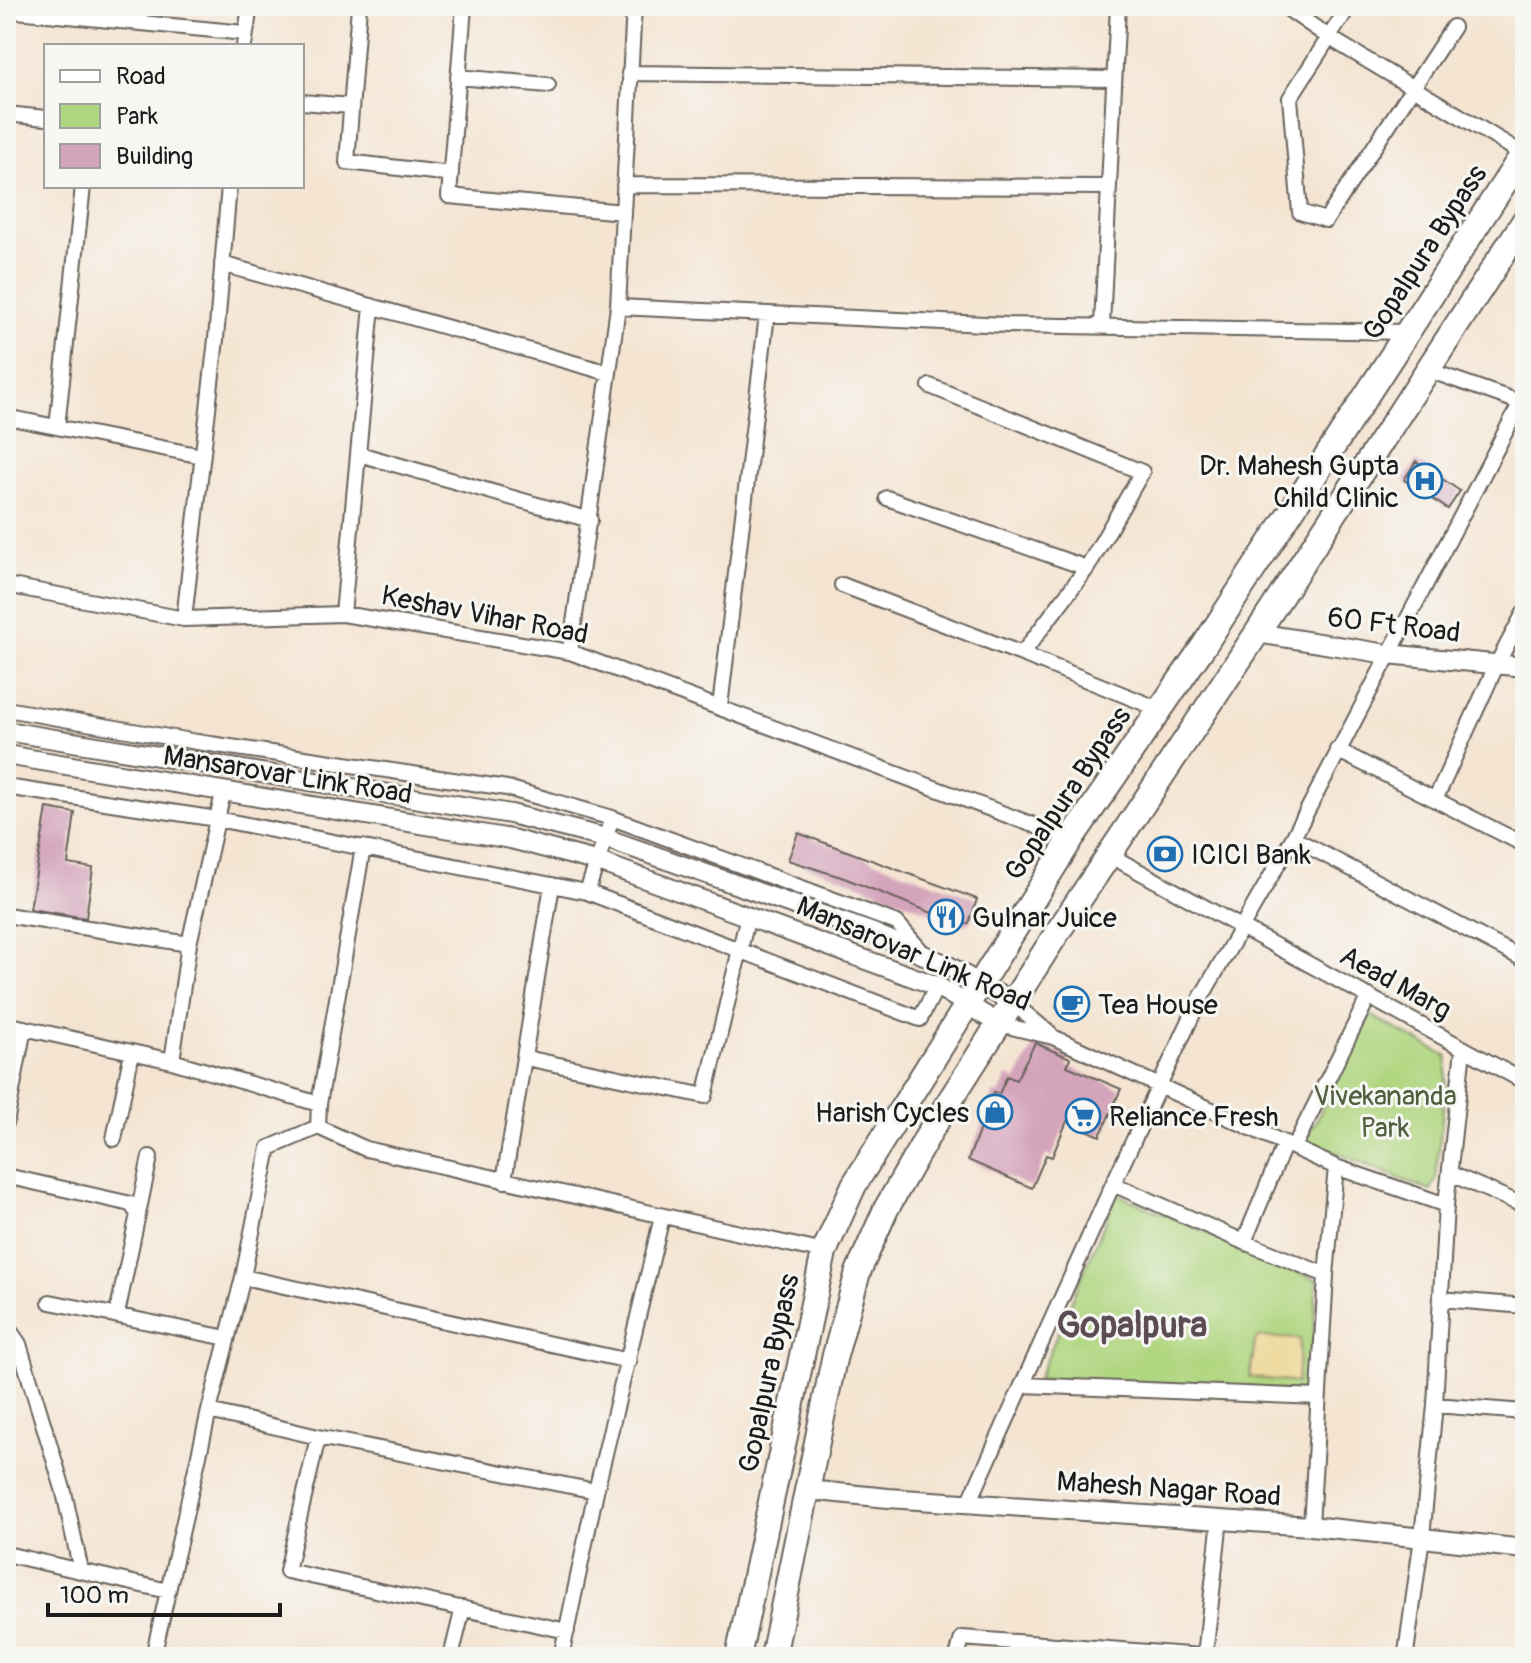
<svg xmlns="http://www.w3.org/2000/svg" width="1531" height="1663" font-family="Pangolin,sans-serif">
	<style>
		.green { fill: #b0d680; stroke: #66794e; stroke-width: 2 }
		.sand { fill: #eeda9e; stroke: #857b5d; stroke-width: 2 }
		.building { fill: #d4a4bb }
		.lines { fill: none; stroke-linecap: round; stroke-linejoin: round }
		.minor-casing { stroke: #68625b; stroke-width: 18 }
		.tertiary-casing { stroke: #68625b; stroke-width: 22 }
		.primary-casing { stroke: #68625b; stroke-width: 28 }
		.minor { stroke: #fff; stroke-width: 14 }
		.tertiary { stroke: #fff; stroke-width: 18 }
		.primary { stroke: #fff; stroke-width: 24 }
		.labels { text-anchor: middle; stroke-width: 6; stroke-linejoin: round; paint-order: stroke }
		.street-label { font-size: 28px; fill: #1c1c1c; stroke: #f6f6f2 }
		.poi-label { font-size: 28px; fill: #1c1c1c; stroke: #f6f6f2; text-anchor: start }
		.park-label { font-size: 28px; fill: #505d3f; stroke: #f6f6f2 }
		.district-label { font-size: 36px; font-weight: bold; fill: #5c4c54; stroke: #f6f6f2 }
	</style>
	<rect width="100%" height="100%" fill="#f6f6f2"/>
	<filter id="ink" filterUnits="userSpaceOnUse"><feTurbulence type="fractalNoise" baseFrequency=".0125" numOctaves="2"/><feDisplacementMap in="SourceGraphic" scale="16" xChannelSelector="R" yChannelSelector="G"/><feConvolveMatrix kernelMatrix="1 2 1 2 8 2 1 2 1" color-interpolation-filters="sRGB"/></filter>
	<filter id="wash" filterUnits="userSpaceOnUse"><feTurbulence type="fractalNoise" baseFrequency=".006" numOctaves="4" result="noise"/><feDisplacementMap in="SourceGraphic" scale="32" xChannelSelector="R" yChannelSelector="G"/><feGaussianBlur stdDeviation="1.8" result="paint"/><feColorMatrix in="noise" values="0 0 0 0 0 0 0 0 0 0 0 0 0 0 0 0 0 1.4 0 .05"/><feComposite in="paint" operator="in"/></filter>
	<g filter="url(#wash)">
		<rect width="100%" height="100%" fill="#f4e4d1"/>
		<path class="green" d="M1370,1015L1448,1057L1436,1180L1430,1191L1306,1140Z
			M1117,1194L1317,1280L1310,1392L1038,1379Z"/>
		<path class="sand" d="M1258,1337L1300,1339L1297,1383L1250,1377L1255,1341Z"/>
		<g id="blocks">
			<path class="building" d="M1416,461L1460,491L1448,509L1404,480Z
				M47,808L75,813L68,864L93,868L86,918L30,909Z
				M798,833L977,899L969,923L962,925L844,878L788,860Z
				M1068,990L1087,1000L1077,1018L1056,1007Z
				M1035,1043L1070,1058L1067,1066L1121,1089L1100,1136L1067,1121L1052,1157L1046,1155L1032,1188L968,1160L994,1092L999,1094L1007,1076L1016,1080Z"/>
		</g>
	</g>
	<g filter="url(#ink)">
		<use href="#blocks" fill-opacity="0" stroke="#68625b" stroke-width="2"/>
		<g class="lines">
			<g class="minor-casing">
				<path id="minor" d="M359,6L347,162L451,174
					M464,6L449,196L623,212
					M634,6L618,307L1007,325L1408,332
					M1284,6L1330,38L1523,154
					M1349,6L1290,98L1300,212L1326,220L1453,27
					M6,10L245,33
					M244,46L250,6
					M629,73L1114,79
					M458,77L548,85
					M302,102L351,106
					M6,114L46,118
					M624,185L1109,187
					M222,264L609,373
					M1102,325L1118,6
					M1428,370L1525,404
					M6,417L202,456
					M57,427L83,186
					M359,454L590,520
					M887,498L1087,568L1142,472L930,386
					M6,585L184,619L343,614L570,652L1071,839
					M842,585L1022,654L1087,568
					M343,614L372,306
					M184,619L216,339L229,186
					M570,652L618,307
					M1022,654L1159,709
					M720,707L767,314
					M6,709L197,742L507,788L612,818L897,923L922,952
					M1337,750L1525,845
					M6,787L217,819L587,892L920,1019L937,986
					M1435,800L1497,664L1525,611
					M1293,838L1525,960
					M1109,855L1525,1082
					M587,892L612,818
					M6,915L189,944
					M1013,1003L1050,1034
					M6,1024L172,1061L319,1104
					M999,1024L1053,1037L1336,1167L1446,1205
					M526,1058L705,1096L748,916
					M172,1061L189,944L223,793
					M6,1123L24,1028
					M318,1127L319,1104L363,847
					M114,1139L132,1052
					M1294,1147L1369,996
					M1451,1174L1525,1206
					M6,1176L131,1204L138,1214L117,1314
					M504,1181L552,885
					M1113,1184L1244,1242L1326,1275
					M138,1214L150,1157
					M1244,1242L1285,1143
					M243,1277L629,1361
					M1441,1299L1525,1306
					M50,1302L227,1338
					M6,1325L19,1344L64,1492L81,1571
					M1023,1385L1319,1397
					M1435,1405L1525,1412
					M209,1411L318,1437L596,1491
					M318,1437L287,1571L567,1631
					M969,1503L1113,1184L1199,1001L1293,838L1521,402
					M1311,1526L1326,1275L1336,1167
					M6,1554L168,1591
					M1406,1653L1422,1537L1435,1405L1446,1205L1463,1049
					M1205,1656L1220,1519
					M153,1657L209,1411L243,1277L269,1148L318,1127L366,1149L824,1252
					M451,1657L463,1608
					M561,1657L596,1491L662,1217
					M957,1657L962,1638L1214,1657
					M1523,1657L1525,1623"/>
			</g>
			<g class="tertiary-casing">
				<path id="tertiary" d="M1257,633L1387,654L1525,667
					M6,731L511,814L605,838L873,933L947,965L1013,1003
					M6,755L511,839L599,862L937,986L999,1024
					M808,1490L888,1498L1311,1526L1525,1549"/>
			</g>
			<g class="primary-casing">
				<path id="primary" d="M738,1657L824,1252L854,1185L1071,839L1203,647L1525,151
					M773,1657L834,1359L858,1272L886,1209L931,1130L1057,933L1257,633L1525,220"/>
			</g>
			<use href="#minor" class="minor"/>
			<use href="#tertiary" class="tertiary"/>
			<use href="#primary" class="primary"/>
		</g>
	</g>
	<defs>
		<g id="hospital-ring" transform="scale(1.8)"><circle r="9.5" fill="#f6f6f2" stroke="#1f6fb2" stroke-width="1.5"/><path d="M-5-5h3v3.5h4V-5h3V5h-3V1.5h-4V5h-3Z" fill="#1f6fb2"/></g>
		<g id="bank-ring" transform="scale(1.8)"><circle r="9.5" fill="#f6f6f2" stroke="#1f6fb2" stroke-width="1.5"/><path d="M-6-4H6V4H-6ZM0-2.3a2.3 2.3 0 1 0 0 4.6a2.3 2.3 0 1 0 0-4.6Z" fill="#1f6fb2"/></g>
		<g id="restaurant-ring" transform="scale(1.8)"><circle r="9.5" fill="#f6f6f2" stroke="#1f6fb2" stroke-width="1.5"/><path d="M-5-6h1v4h1v-4h1v4h1v-4h1v5L-1.5 .5V6h-2V.5L-5-1ZM5-6V6H3V1.5H1.5Q1.5-4 5-6Z" fill="#1f6fb2"/></g>
		<g id="cafe-ring" transform="scale(1.8)"><circle r="9.5" fill="#f6f6f2" stroke="#1f6fb2" stroke-width="1.5"/><path d="M-5.5-4.5H6V0H3Q3 3.5 0 3.5H-2.5Q-5.5 3.5-5.5 0ZM3-3.2v2h1.7v-2ZM-6 4.5H4V6H-6Z" fill="#1f6fb2"/></g>
		<g id="shop-ring" transform="scale(1.8)"><circle r="9.5" fill="#f6f6f2" stroke="#1f6fb2" stroke-width="1.5"/><path d="M-5-2.5h2.3a2.7 3.5 0 0 1 5.4 0H5L5.5 6h-11ZM-1.5-2.5h3a1.5 2.3 0 0 0-3 0Z" fill="#1f6fb2"/></g>
		<g id="supermarket-ring" transform="scale(1.8)"><circle r="9.5" fill="#f6f6f2" stroke="#1f6fb2" stroke-width="1.5"/><path d="M-6-5.5h2.5l.6 2H6L4.5 2H-2.5L-4.4-4H-6ZM-1.5 3.2a1.3 1.3 0 1 0 .1 0ZM3 3.2a1.3 1.3 0 1 0 .1 0Z" fill="#1f6fb2"/></g>
	</defs>
	<g fill-rule="evenodd">
		<use href="#hospital-ring" x="1425" y="481"/>
		<use href="#bank-ring" x="1165" y="854"/>
		<use href="#restaurant-ring" x="946" y="917"/>
		<use href="#cafe-ring" x="1072" y="1004"/>
		<use href="#shop-ring" x="995" y="1112"/>
		<use href="#supermarket-ring" x="1083" y="1116"/>
	</g>
	<g class="labels">
		<g class="street-label">
			<text transform="translate(1424 252) rotate(-57)" y="10">Gopalpura Bypass</text>
			<text transform="translate(485 614) rotate(11)" y="10">Keshav Vihar Road</text>
			<text transform="translate(1394 624) rotate(7)" y="10">60 Ft Road</text>
			<text transform="translate(288 774) rotate(9)" y="10">Mansarovar Link Road</text>
			<text transform="translate(1067 793) rotate(-56)" y="10">Gopalpura Bypass</text>
			<text transform="translate(914 953) rotate(23)" y="10">Mansarovar Link Road</text>
			<text transform="translate(1396 982) rotate(29)" y="10">Aead Marg</text>
			<text transform="translate(768 1373) rotate(-78)" y="10">Gopalpura Bypass</text>
			<text transform="translate(1169 1488) rotate(4)" y="10">Mahesh Nagar Road</text>
		</g>
		<g class="poi-label">
			<text x="1399" y="475" text-anchor="end">Dr. Mahesh Gupta<tspan x="1399" dy="32">Child Clinic</tspan></text>
			<text x="1191" y="864">ICICI Bank</text>
			<text x="972" y="927">Gulnar Juice</text>
			<text x="1098" y="1014">Tea House</text>
			<text x="969" y="1122" text-anchor="end">Harish Cycles</text>
			<text x="1109" y="1126">Reliance Fresh</text>
		</g>
		<g class="park-label">
			<text x="1385" y="1105">Vivekananda<tspan x="1385" dy="32">Park</tspan></text>
		</g>
		<g class="district-label">
			<text x="1132" y="1337">Gopalpura</text>
		</g>
	</g>
	<rect width="1531" height="1663" fill="none" stroke="#f6f6f2" stroke-width="32"/>
	<rect x="44" y="44" width="260" height="144" fill="#f6f6f2" stroke="#9f9f9c" stroke-width="2"/>
	<rect x="60" y="70" width="40" height="12" fill="#ffffff" stroke="#9f9f9c" stroke-width="2"/>
	<text x="116" y="84" font-size="24" fill="#1c1c1c">Road</text>
	<rect x="60" y="104" width="40" height="24" fill="#b0d680" stroke="#9f9f9c" stroke-width="2"/>
	<text x="116" y="124" font-size="24" fill="#1c1c1c">Park</text>
	<rect x="60" y="144" width="40" height="24" fill="#d4a4bb" stroke="#9f9f9c" stroke-width="2"/>
	<text x="116" y="164" font-size="24" fill="#1c1c1c">Building</text>
	<path d="M48 1603v12h232v-12" fill="none" stroke="#1c1c1c" stroke-width="4"/>
	<text x="60" y="1603" font-size="24" fill="#1c1c1c" stroke="#f6f6f2" stroke-width="6" paint-order="stroke">100 m</text>
</svg>
